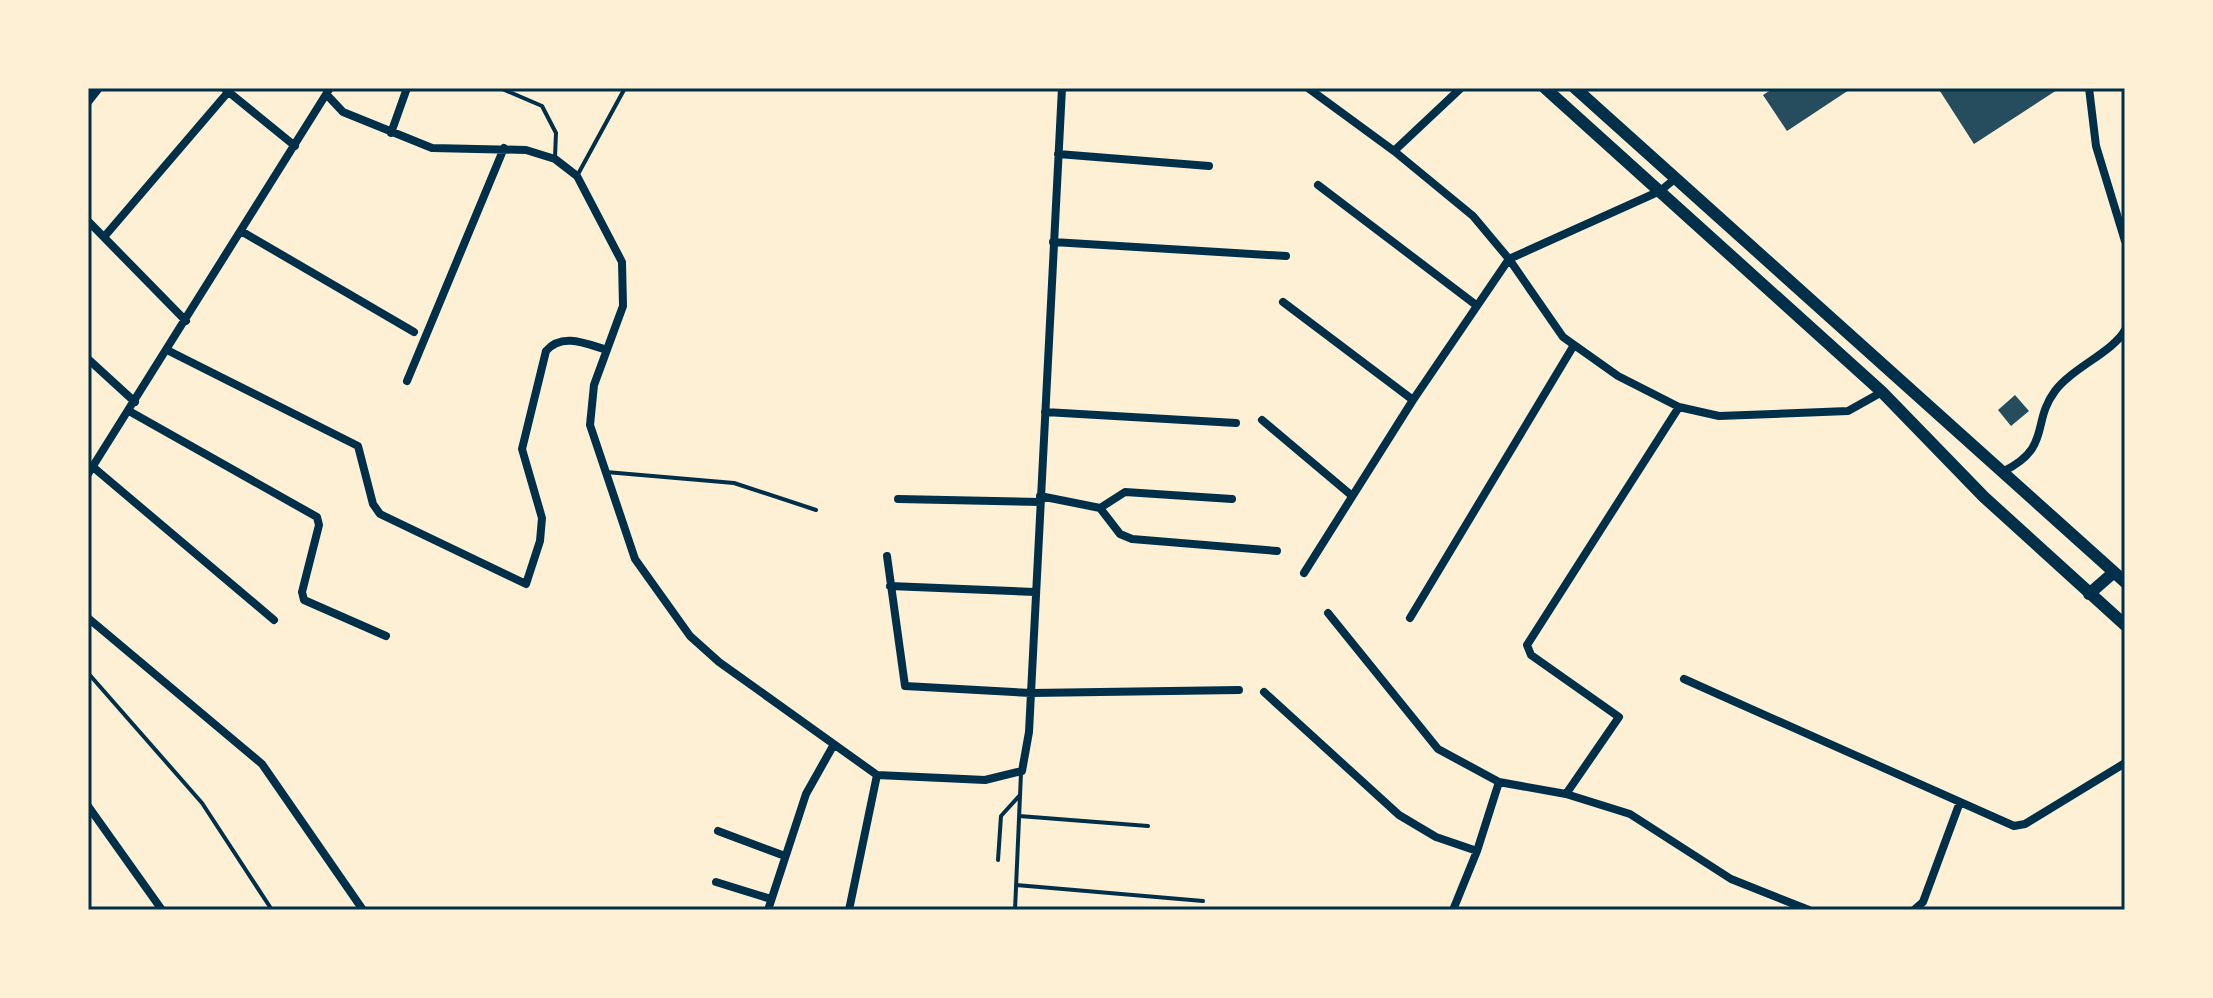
<svg xmlns="http://www.w3.org/2000/svg" width="2213" height="998" font-family="'Noto Sans',sans-serif">
	<style>
		.building { fill: #264d5e }
		.lines { fill: none; stroke-linecap: round; stroke-linejoin: round }
		.service { stroke: #003049; stroke-width: 4 }
		.minor { stroke: #003049; stroke-width: 8 }
		.secondary { stroke: #003049; stroke-width: 12 }
		.neatline { fill: none; stroke: #003049; stroke-width: 3 }
	</style>
	<rect width="100%" height="100%" fill="#fdf0d5"/>
	<path class="building" d="M1774,88H1852L1787,131L1763,95Z
		M1938,88H2060L1974,144Z
		M2015,395L2029,411L2011,426L1998,410Z"/>
	<g class="lines">
		<path class="service" d="M500,88L542,106L556,133L555,157
			M577,176L625,88
			M606,472L734,483L816,510
			M88,673L202,803L272,910
			M1019,816L1148,826
			M998,860L1001,816L1020,795
			M1016,885L1203,901
			M1015,910L1021,773"/>
		<path class="minor" d="M1308,88L1394,151L1473,216L1509,259L1563,337L1618,376L1679,407L1719,416L1848,411L1882,392
			M2089,88L2096,146L2125,241
			M225,89L295,146
			M328,96L343,112L432,148L526,150L555,159L577,176L622,262L623,306L594,385L590,425L635,559L690,636L719,662L877,775
			M88,102L99,88
			M391,133L407,88
			M1394,151L1461,88
			M1058,154L1209,166
			M1318,185L1476,305
			M88,221L186,321
			M241,231L414,332
			M104,237L229,91
			M1053,242L1286,256
			M1283,302L1413,400
			M167,350L358,446L373,504L380,514L526,584L540,541L542,518L522,449L546,351C562,332 587,344 607,350
			M88,359L135,402
			M407,381L504,148
			M129,411L317,517L319,525L302,592L304,600L386,636
			M1045,412L1236,423
			M1262,420L1351,495
			M93,467L274,620
			M2004,471C2052,447 2031,423 2055,391C2072,368 2113,352 2125,330
			M88,474L330,88
			M1040,496L1100,508L1120,534L1132,539L1277,551
			M898,499L1040,502
			M1100,508L1125,492L1232,499
			M887,556L905,686L1031,693L1239,690
			M1304,573L1413,400L1509,259L1660,191L1676,178
			M890,586L1035,592
			M1328,613L1438,749L1499,782L1566,794L1619,717L1531,655L1527,645L1679,407
			M88,618L262,764L363,910
			M1410,618L1574,345
			M1684,679L2014,826L2025,824L2125,763
			M1264,692L1399,815L1436,837L1477,851
			M877,775L985,780L1022,771L1029,732L1062,88
			M1566,794L1630,814L1731,879L1809,910
			M88,806L162,910
			M718,831L785,856
			M716,882L771,899
			M768,910L806,794L833,746
			M849,910L877,775
			M1453,910L1477,851L1499,782
			M1914,910L1923,902L1960,802"/>
		<path class="secondary" d="M1545,88L1882,392L1984,497L2125,625
			M1575,88L2125,582
			M2089,594L2113,573"/>
	</g>
	<rect width="2213" height="998" fill="none" stroke="#fdf0d5" stroke-width="180"/>
	<rect x="90" y="90" width="2033" height="818" class="neatline"/>
</svg>
